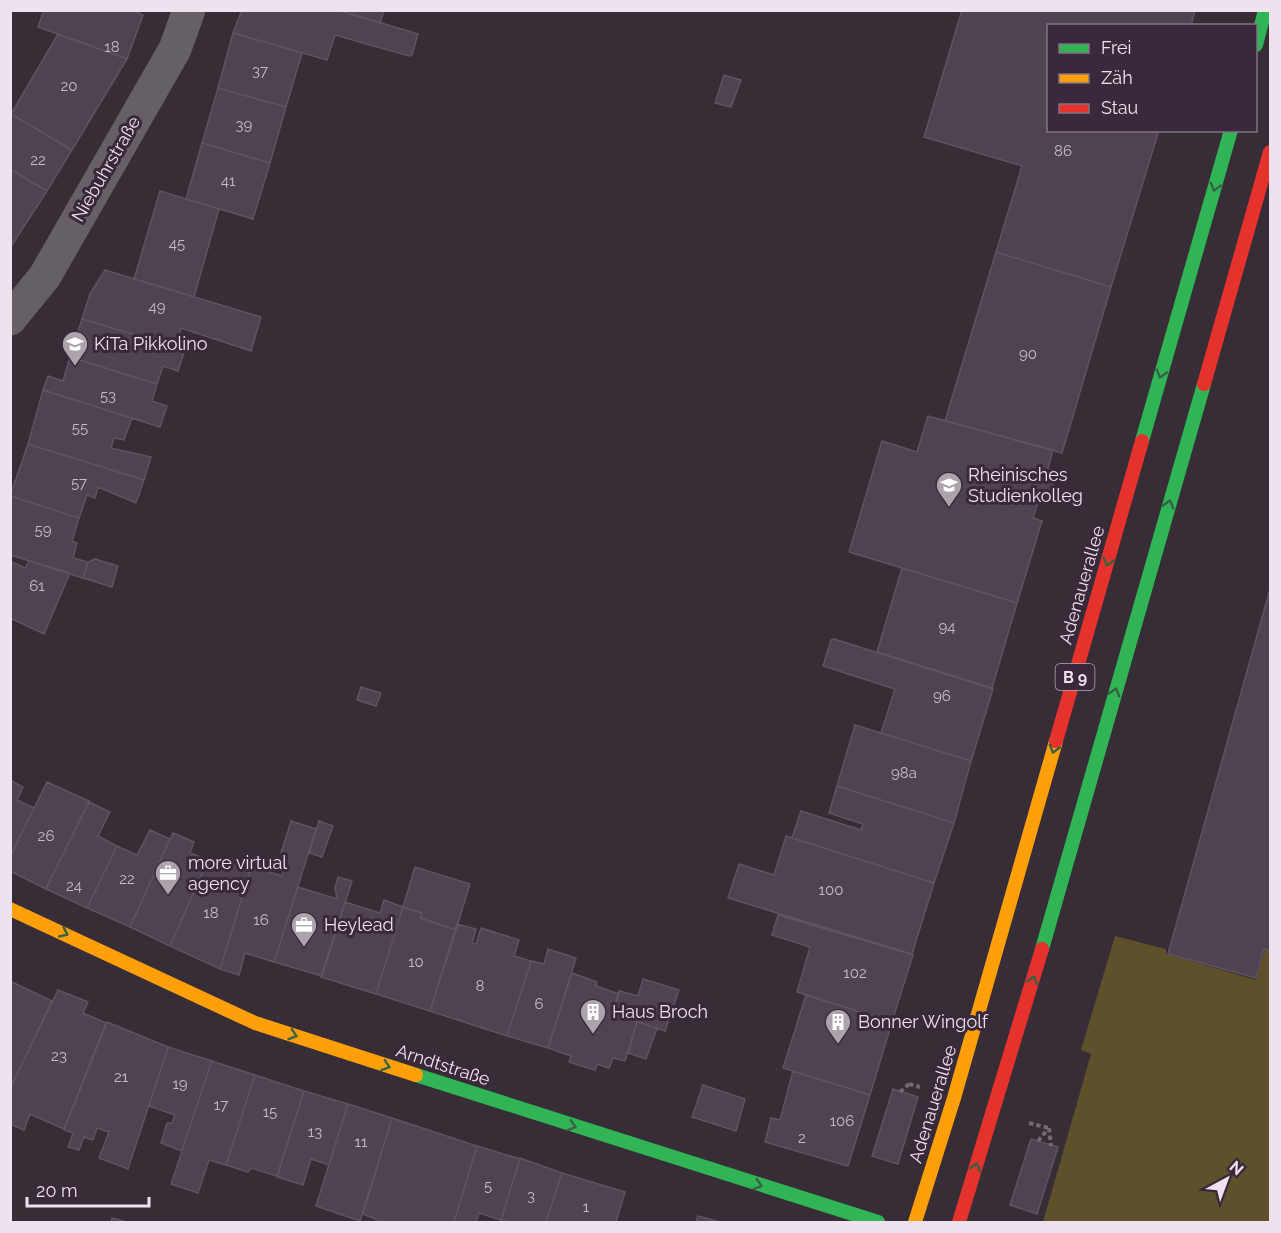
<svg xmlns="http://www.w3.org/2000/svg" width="1281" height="1233" font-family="Raleway,sans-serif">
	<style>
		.green { fill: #5d502b }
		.building { fill: #504351; stroke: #5d545d; stroke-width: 1.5 }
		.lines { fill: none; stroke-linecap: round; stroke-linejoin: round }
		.path { stroke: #706a70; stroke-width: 4; stroke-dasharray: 4.5 3; stroke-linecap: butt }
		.street { stroke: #665f66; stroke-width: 33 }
		.fast { stroke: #30b455; stroke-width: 14 }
		.slow { stroke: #ff9f0a; stroke-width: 14 }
		.jam { stroke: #e5322d; stroke-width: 14 }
		.oneway { stroke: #356145 }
		.labels { text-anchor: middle; stroke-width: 6; stroke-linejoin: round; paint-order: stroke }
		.number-label { font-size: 15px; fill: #c6bac6 }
		.shield { fill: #39293a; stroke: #b7aab7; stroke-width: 1.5 }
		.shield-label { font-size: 16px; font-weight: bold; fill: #ede2ed }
		.street-label { font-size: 18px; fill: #ede2ed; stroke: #39293a }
		.poi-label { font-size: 18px; fill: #ede2ed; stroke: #39293a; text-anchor: start }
	</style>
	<rect width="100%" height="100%" fill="#362d36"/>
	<path class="green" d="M1115,936L1166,949V954L1256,980L1265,949L1270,950V1222H1043L1091,1054L1081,1050Z"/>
	<path class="building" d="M44,10H133L143,15L127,59L38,27Z
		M242,10H338L418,34L412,55L409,56L335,35L327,60L233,33Z
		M338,10H384L380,23Z
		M962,10H1195L1191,26H1048V130H1159L1111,287L996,252L1022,166L924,137Z
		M233,33L302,53L286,107L218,88Z
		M58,34L127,59L72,150L11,114Z
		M724,75L741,80L731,107L715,103Z
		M218,88L286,107L270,163L202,143Z
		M11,114L72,150L47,191L10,169Z
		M202,143L270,163L253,219L186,199Z
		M10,169L47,191L10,248Z
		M160,191L219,209L194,297L134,279Z
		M996,252L1111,287L1062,453L945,421Z
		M105,270L261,317L251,351L181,328L176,347L82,319L90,294Z
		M82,319L185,350L178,371L163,366L157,384L70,357Z
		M70,357L157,384L152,401L167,406L160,427L43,390L48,376L63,381Z
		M43,390L132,418L124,440L114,438L111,448L151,457L144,480L28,444Z
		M928,416L1053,450L1046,476L1055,478L1048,498L1040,495L1033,518L1042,521L1017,603L849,552L882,441L917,452Z
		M28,444L144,480L136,503L98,487L95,498L87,495L79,518L10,496Z
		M11,496L79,518L72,541L77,543L73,558L88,562L83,578L10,555Z
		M95,559L118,566L112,587L83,578L88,562Z
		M10,561L25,568L29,561L70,573L44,634L10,618Z
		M902,568L1017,603L992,688L877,652Z
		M1270,589V951L1264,949L1256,978L1168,954Z
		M834,639L993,689L971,761L881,733L895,689L823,666L831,640Z
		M361,687L381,693L376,706L357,700Z
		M855,725L971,761L954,823L837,786Z
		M10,780L23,787L17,800L34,808L10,857Z
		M47,782L89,801L46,889L10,871V857Z
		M837,786L954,823L934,883L792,838L801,811L861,830L863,824L829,813Z
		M89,802L110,812L98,836L117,846L87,908L46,889Z
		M291,821L316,829L274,962L245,953L239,975L220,969L252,866L282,876L288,856L281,853Z
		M319,821L333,826L322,857L309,853Z
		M150,830L170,839L130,927L87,908L117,846L137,855Z
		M173,833L194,842L190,853L208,860L170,946L130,927Z
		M786,836L934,883L912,954L728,898L739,864L774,875Z
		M232,859L251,868L220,969L170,946L208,860L228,868Z
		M415,867L470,884L456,930L420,918L422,913L403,907Z
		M338,877L352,881L322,976L274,962L298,887L337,899L335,888Z
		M384,900L403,907L376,994L321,977L345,902L380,913Z
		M403,907L422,913L420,918L456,930L430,1011L376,994Z
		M778,915L913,955L892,1022L797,992L810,947L772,935Z
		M457,924L476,929L472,943L476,944L481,928L519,940L514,956L531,961L507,1036L430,1011Z
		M548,949L576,958L548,1048L507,1036L531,961L544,964Z
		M572,973L597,982L596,986L619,994L613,1013L637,1022L625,1061L613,1058L609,1068L597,1064L595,1070L569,1062L571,1056L548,1048Z
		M643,979L679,990L665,1031L613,1013L619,991L638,996Z
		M10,981L52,1001L10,1089Z
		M58,990L88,1002L83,1013L106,1023L64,1129L30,1114L24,1130L10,1124V1089Z
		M806,995L892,1022L870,1095L783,1068Z
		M107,1022L168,1047L128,1169L99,1158L109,1132L97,1128L93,1140L84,1137L79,1150L68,1147L73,1133L64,1130Z
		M637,1022L657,1028L646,1059L628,1053Z
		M168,1047L212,1061L182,1151L161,1143L167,1123H172L175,1115L149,1106Z
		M212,1061L255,1075L226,1165L209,1160L198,1193L171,1184Z
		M793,1071L870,1095L848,1166L765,1142L771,1118L780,1120Z
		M255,1075L304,1091L277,1176L251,1168L248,1172L226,1165Z
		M703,1085L745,1099L736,1131L692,1117Z
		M893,1089L918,1097L898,1164L872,1156Z
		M304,1091L348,1104L329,1165L311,1159L303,1185L277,1177Z
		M348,1104L392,1118L360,1221L316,1206Z
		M392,1118L477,1146L454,1222H383L363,1214Z
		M1031,1139L1058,1147L1037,1214L1010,1205Z
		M477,1146L520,1159L501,1220L479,1213L476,1222H454Z
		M520,1158L562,1173L546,1222H510L501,1220Z
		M562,1173L625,1192L616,1222H546Z
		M698,1216L720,1222H696Z
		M112,1218L126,1222H111Z"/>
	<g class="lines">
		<path class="path" d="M909,1084L920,1087
			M900,1092L909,1084
			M1029,1123L1049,1128
			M1049,1128L1051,1146
			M1038,1141L1048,1129"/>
		<path class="street" d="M10,319L45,276L175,49L189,10"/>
		<path class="fast" d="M1256,45L1265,10
			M1142,441L1231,130
			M1042,949L1204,384
			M416,1075L878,1222"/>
		<path class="slow" d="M10,909L255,1023L416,1075
			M915,1222L954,1098L1056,741"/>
		<path class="jam" d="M1204,384L1270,152
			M1056,741L1142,441
			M959,1222L1042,949"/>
	</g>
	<defs><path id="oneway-chevron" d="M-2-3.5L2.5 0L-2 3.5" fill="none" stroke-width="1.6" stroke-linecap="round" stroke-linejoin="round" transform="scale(1.5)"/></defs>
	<g class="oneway">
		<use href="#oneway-chevron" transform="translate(1215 187) rotate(106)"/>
		<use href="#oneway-chevron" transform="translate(1161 374) rotate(106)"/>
		<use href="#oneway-chevron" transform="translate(1169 504) rotate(-74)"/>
		<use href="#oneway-chevron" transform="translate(1108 562) rotate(106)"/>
		<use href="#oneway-chevron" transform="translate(1115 692) rotate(-74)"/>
		<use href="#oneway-chevron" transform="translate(1054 749) rotate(106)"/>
		<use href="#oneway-chevron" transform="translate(64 933) rotate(25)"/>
		<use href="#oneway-chevron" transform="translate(1033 980) rotate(-73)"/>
		<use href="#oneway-chevron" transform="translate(293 1035) rotate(18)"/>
		<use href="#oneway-chevron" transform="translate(386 1066) rotate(18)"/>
		<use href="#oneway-chevron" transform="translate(572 1126) rotate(18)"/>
		<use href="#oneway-chevron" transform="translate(976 1167) rotate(-73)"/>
		<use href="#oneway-chevron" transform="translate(758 1185) rotate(18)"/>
	</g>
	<defs>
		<g id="school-pin" transform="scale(1.35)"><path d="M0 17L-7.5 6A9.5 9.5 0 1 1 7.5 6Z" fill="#ada3ad" stroke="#39293a"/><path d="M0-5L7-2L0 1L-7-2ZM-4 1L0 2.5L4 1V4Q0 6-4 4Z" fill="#fff"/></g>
		<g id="university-pin" transform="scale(1.35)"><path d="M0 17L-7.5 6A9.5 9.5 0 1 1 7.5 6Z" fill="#ada3ad" stroke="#39293a"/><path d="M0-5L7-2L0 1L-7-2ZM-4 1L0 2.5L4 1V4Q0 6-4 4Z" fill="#fff"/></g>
		<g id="office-pin" transform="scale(1.35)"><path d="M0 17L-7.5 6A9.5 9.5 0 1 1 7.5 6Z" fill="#ada3ad" stroke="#39293a"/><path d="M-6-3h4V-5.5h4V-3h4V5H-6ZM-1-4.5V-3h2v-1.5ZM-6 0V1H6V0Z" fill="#fff"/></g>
		<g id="building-pin" transform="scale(1.35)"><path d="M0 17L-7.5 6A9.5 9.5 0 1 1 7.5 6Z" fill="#ada3ad" stroke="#39293a"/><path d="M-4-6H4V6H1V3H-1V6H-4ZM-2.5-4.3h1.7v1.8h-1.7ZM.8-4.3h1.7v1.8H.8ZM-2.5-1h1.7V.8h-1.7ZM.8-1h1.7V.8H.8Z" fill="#fff"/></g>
	</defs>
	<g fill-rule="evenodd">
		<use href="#school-pin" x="75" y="344"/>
		<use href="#university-pin" x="949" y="485"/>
		<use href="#office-pin" x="168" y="873"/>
		<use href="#office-pin" x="304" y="925"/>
		<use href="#building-pin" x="593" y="1012"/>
		<use href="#building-pin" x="838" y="1022"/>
	</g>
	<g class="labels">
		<g class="number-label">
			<text x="112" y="52">18</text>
			<text x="260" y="76">37</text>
			<text x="69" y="91">20</text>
			<text x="244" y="130">39</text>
			<text x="1063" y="156">86</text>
			<text x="38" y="165">22</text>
			<text x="228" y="186">41</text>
			<text x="177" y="249">45</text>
			<text x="157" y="312">49</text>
			<text x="1028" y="359">90</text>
			<text x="108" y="401">53</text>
			<text x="80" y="433">55</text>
			<text x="79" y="488">57</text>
			<text x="43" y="535">59</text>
			<text x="37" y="591">61</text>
			<text x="947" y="632">94</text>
			<text x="942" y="701">96</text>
			<text x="904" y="778">98a</text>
			<text x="46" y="841">26</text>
			<text x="127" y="884">22</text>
			<text x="74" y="891">24</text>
			<text x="831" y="895">100</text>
			<text x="211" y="918">18</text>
			<text x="261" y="925">16</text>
			<text x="416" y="967">10</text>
			<text x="855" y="978">102</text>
			<text x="480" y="991">8</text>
			<text x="539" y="1009">6</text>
			<text x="59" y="1061">23</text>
			<text x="121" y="1082">21</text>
			<text x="180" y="1089">19</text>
			<text x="221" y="1110">17</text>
			<text x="270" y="1117">15</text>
			<text x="842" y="1126">106</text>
			<text x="315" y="1137">13</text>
			<text x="802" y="1143">2</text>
			<text x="361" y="1147">11</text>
			<text x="488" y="1191">5</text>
			<text x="531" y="1201">3</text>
			<text x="586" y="1212">1</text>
		</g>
		<rect class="shield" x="1055.5" y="664" width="39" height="26" rx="4.5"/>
		<g class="shield-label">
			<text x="1075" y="683">B 9</text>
		</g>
		<g class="street-label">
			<text transform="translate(106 169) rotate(-60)" y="6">Niebuhrstraße</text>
			<text transform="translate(1082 585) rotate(-74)" y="6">Adenauerallee</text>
			<text transform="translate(443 1065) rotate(18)" y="6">Arndtstraße</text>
			<text transform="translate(933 1104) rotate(-73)" y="6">Adenauerallee</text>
		</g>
		<g class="poi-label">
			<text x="94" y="350">KiTa Pikkolino</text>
			<text x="968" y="481">Rheinisches<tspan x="968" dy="21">Studienkolleg</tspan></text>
			<text x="188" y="869">more virtual<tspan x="188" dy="21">agency</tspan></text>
			<text x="324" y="931">Heylead</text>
			<text x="612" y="1018">Haus Broch</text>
			<text x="858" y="1028">Bonner Wingolf</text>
		</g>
	</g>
	<rect width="1281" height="1233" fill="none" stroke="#ede2ed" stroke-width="24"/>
	<rect x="1047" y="24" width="210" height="108" fill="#39293a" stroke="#817382" stroke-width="1.5"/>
	<rect x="1059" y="44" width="30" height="9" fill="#30b455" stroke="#817382" stroke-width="1.5"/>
	<text x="1101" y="54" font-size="18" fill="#ede2ed">Frei</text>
	<rect x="1059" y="74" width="30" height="9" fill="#ff9f0a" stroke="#817382" stroke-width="1.5"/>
	<text x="1101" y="84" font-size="18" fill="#ede2ed">Zäh</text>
	<rect x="1059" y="104" width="30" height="9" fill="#e5322d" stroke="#817382" stroke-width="1.5"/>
	<text x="1101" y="114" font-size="18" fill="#ede2ed">Stau</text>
	<g transform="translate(1227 1179) rotate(41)" stroke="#39293a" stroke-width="4.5" paint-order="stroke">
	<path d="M0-4.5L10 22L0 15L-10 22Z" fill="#ede2ed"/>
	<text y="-9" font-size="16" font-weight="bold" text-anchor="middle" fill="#ede2ed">N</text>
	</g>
	<path d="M27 1197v9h122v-9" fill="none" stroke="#ede2ed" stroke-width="3"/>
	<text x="36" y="1197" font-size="18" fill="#ede2ed" stroke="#39293a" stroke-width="4.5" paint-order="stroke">20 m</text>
</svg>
